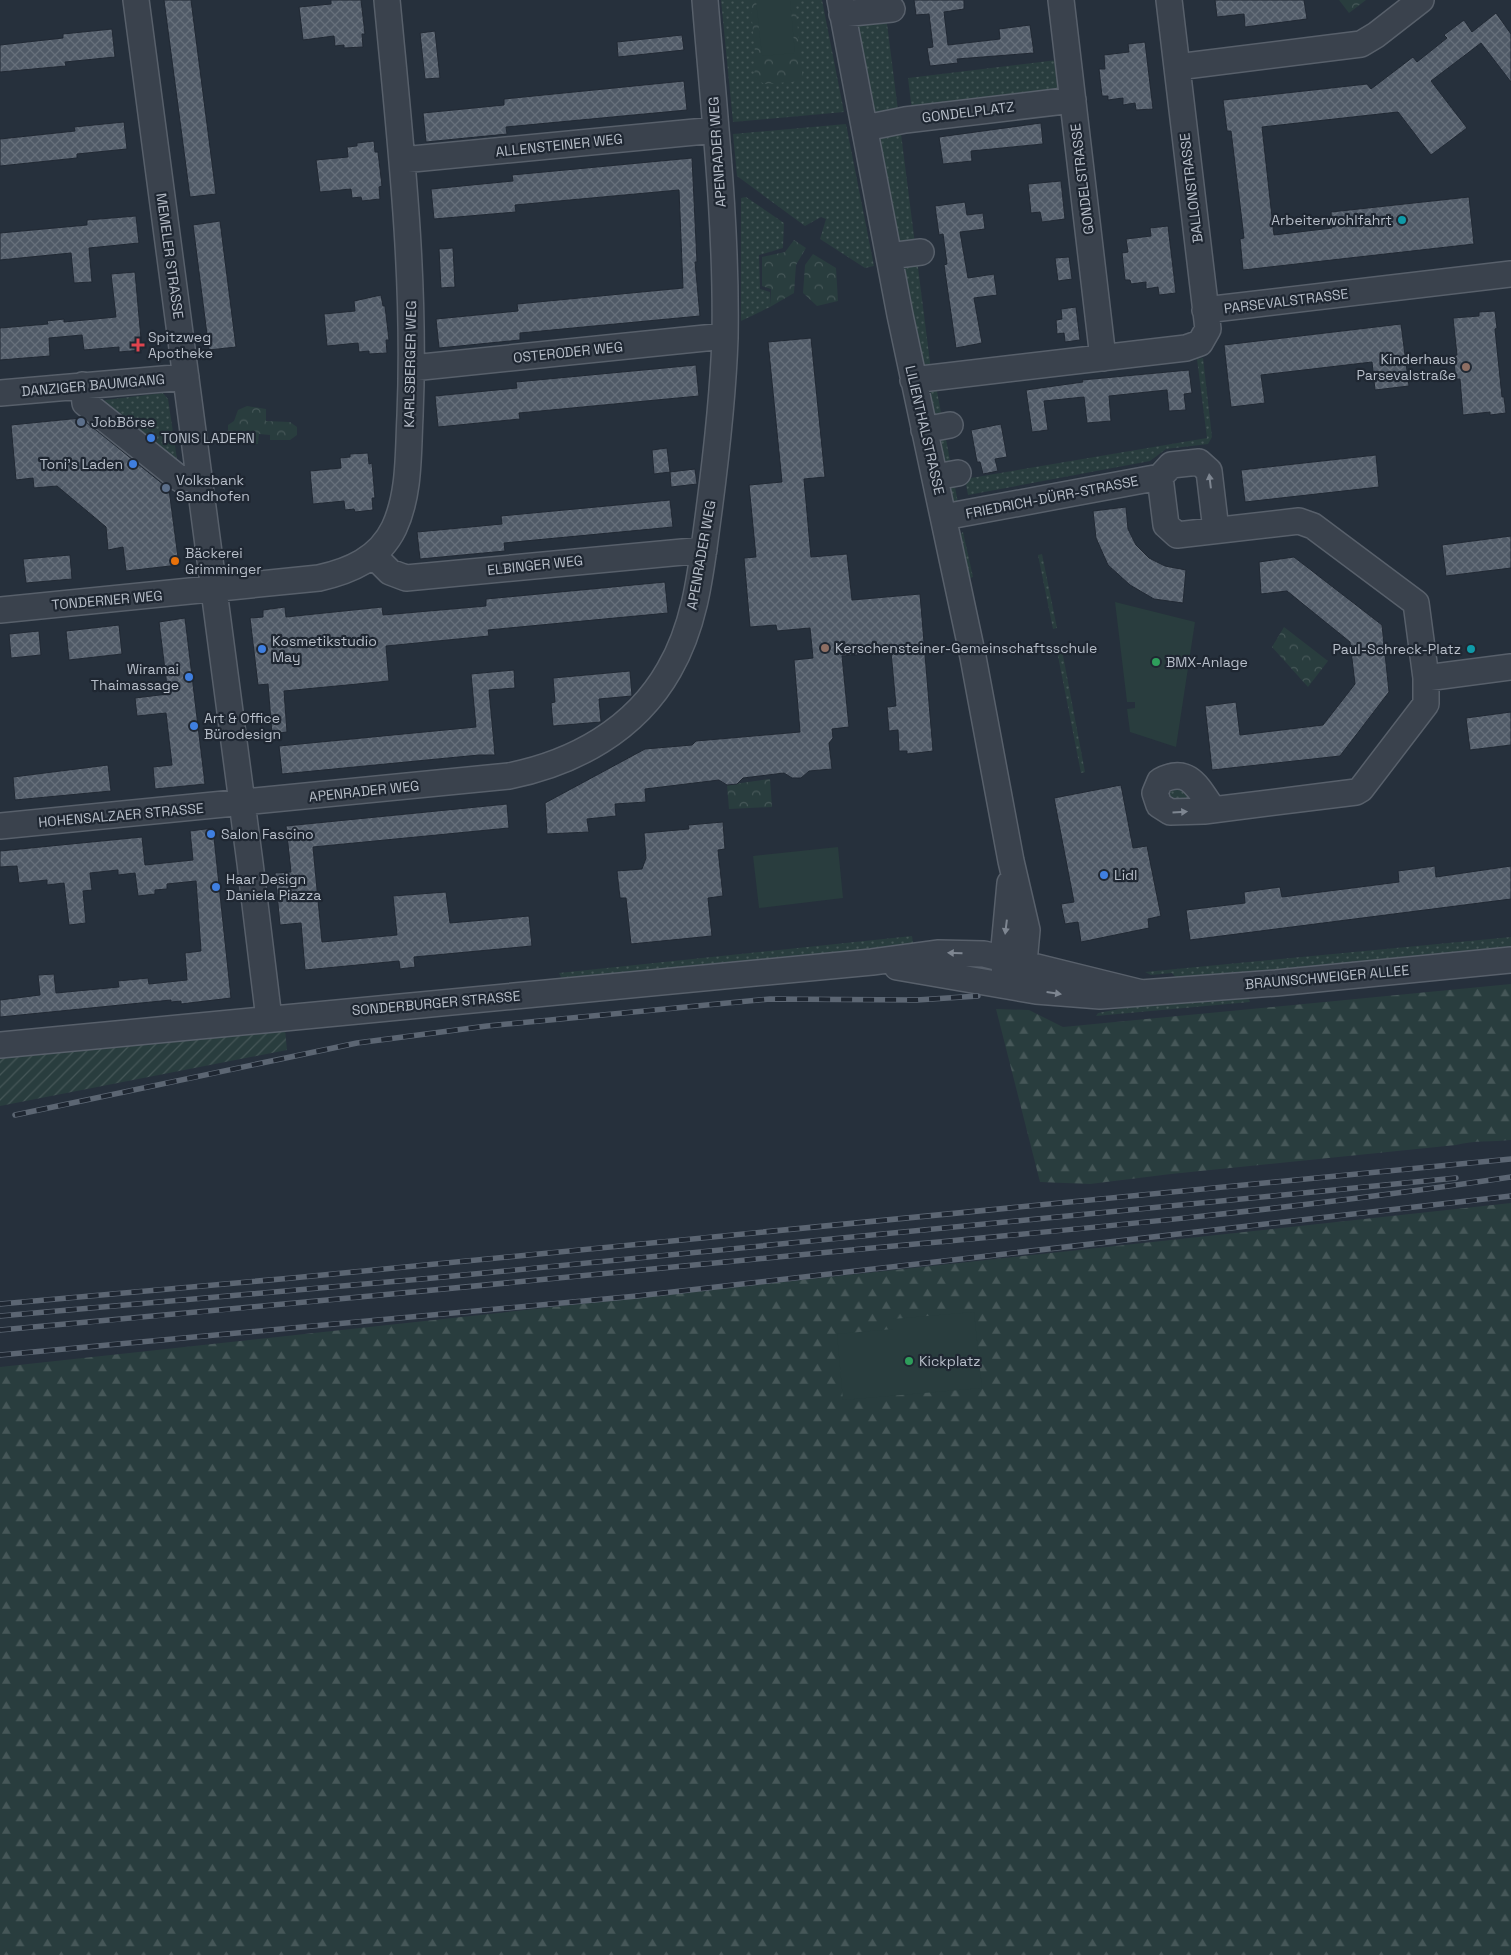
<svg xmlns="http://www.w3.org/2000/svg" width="1511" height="1955" font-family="'Space Grotesk',sans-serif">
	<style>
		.grass { fill: url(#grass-dots) }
		.forest { fill: url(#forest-firs) }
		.park { fill: url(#park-crowns) }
		.garden { fill: url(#garden-furrows) }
		.pitch { fill: #293d3e }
		.building { fill: url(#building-cross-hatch); stroke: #212934 }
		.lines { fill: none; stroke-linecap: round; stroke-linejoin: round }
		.minor-casing { stroke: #58606b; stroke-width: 28 }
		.minor { stroke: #3a424d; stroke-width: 25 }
		.rail-casing { stroke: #5c6673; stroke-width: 5.5 }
		.rail { stroke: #1f2732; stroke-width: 4; stroke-dasharray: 11; stroke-linecap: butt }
		.oneway { fill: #7e8691 }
		.culture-dot { fill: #0f9aa8; stroke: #1f2732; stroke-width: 2 }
		.health-dot { fill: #e0444e; stroke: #1f2732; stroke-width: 2 }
		.education-dot { fill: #8d6e63; stroke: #1f2732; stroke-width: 2 }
		.service-dot { fill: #5c6f8a; stroke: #1f2732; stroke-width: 2 }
		.shop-dot { fill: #3f7fe0; stroke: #1f2732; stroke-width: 2 }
		.food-dot { fill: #e8710a; stroke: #1f2732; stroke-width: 2 }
		.leisure-dot { fill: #2e9e5b; stroke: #1f2732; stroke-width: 2 }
		.labels { text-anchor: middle; stroke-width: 4.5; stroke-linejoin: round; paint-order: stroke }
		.street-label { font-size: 14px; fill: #b6bdc8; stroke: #1f2732 }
		.poi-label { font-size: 14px; fill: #b6bdc8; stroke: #1f2732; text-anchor: start }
	</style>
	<defs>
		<pattern id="grass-dots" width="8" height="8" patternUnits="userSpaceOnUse" patternTransform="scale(1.25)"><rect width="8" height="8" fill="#293d3e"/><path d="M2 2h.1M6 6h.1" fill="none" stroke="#465758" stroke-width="1.8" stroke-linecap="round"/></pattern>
		<pattern id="forest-firs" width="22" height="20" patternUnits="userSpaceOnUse" patternTransform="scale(1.25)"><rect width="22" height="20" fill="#293d3e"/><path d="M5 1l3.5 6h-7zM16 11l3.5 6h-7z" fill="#465758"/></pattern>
		<pattern id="park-crowns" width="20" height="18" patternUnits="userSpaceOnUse" patternTransform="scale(1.25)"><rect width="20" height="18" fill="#293d3e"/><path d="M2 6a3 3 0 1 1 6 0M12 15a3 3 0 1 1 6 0" fill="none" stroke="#465758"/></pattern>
		<pattern id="garden-furrows" width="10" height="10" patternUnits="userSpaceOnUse" patternTransform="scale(1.25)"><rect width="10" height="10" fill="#293d3e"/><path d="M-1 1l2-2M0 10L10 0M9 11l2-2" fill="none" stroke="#465758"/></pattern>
		<pattern id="building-cross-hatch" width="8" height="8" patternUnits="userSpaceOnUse" patternTransform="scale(1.25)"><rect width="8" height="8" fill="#505a67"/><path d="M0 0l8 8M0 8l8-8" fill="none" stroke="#67707b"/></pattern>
	</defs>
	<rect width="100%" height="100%" fill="#26303c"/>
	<path class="grass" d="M721,0H822L844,112L733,122Z
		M848,0H884L931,370L918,362Z
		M1057,60L1061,94L912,111L908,78Z
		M846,124L874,266L865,268L820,239L826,219L821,217L805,226L737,176L733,134Z
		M746,197L784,223L783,248L759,255L760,289L770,292V307L741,321V198Z
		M1203,358L1212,437L1208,444L1166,449L1150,461L968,495L965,479L1207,438L1197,359Z
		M936,386L958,503L948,497L926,398Z
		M163,393L168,399L177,459L168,460L106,410L105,400Z
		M963,532L973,577L967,579L958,536Z
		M1042,554L1057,628L1053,629L1038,555Z
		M1062,650L1085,772L1081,773L1057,651Z
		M1180,782L1205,805L1165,798L1171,783Z
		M912,936L913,943L872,953L563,981L559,973Z
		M1511,937V949L1180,982L1172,973L1151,975L1145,972Z
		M1247,994L1250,1002L1096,1016L1098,1013L1145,1004Z"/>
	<path class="forest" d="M1511,984V1140C1492,1142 1475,1140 1456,1145L1171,1174L1090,1184L1040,1182L996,1009L1029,1010L1063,1027Z
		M1511,1203V1955H0V1367Z"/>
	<path class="park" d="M750,0H795L803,81L765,84L758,81L754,75L756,62Z
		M1339,0H1366L1349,13Z
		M794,240L806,248L796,265L794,293L770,307L771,289L762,286V257L785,252Z
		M813,254L836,268L838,301L817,306L803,293L805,265Z
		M247,406L266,409V421L290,422L297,427V435L290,440H270V435L259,434L258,444H239L228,432V425L234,421L238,410Z
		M1284,627L1328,661L1308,687L1272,647Z
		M770,779L772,807L729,809L727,785Z"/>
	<path class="garden" d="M285,1029L287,1050L0,1106V1058Z"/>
	<path class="pitch" d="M756,0H790L795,53L762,56Z
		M1115,602L1195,622L1176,747L1130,732L1127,709L1135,708V702H1127Z
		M838,847L843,898L759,908L753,856Z
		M974,1312L982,1388L843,1400L837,1334L893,1329V1319Z"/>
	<path class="building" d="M164,0H191L216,194L190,197Z
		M331,0H361L365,34H362L363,47L344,48V45L335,46L334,36L303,40L299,7L331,4Z
		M914,0H964V9L944,12L948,45L1000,39L999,29L1030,25L1034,53L957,59L958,63L930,66L927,48L933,47L929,14L916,15Z
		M1215,0H1304L1307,19L1245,27L1244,14L1217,17Z
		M1496,13L1511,34V82L1481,43L1431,81L1467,128L1431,155L1398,112L1262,127L1274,235L1332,228L1331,212L1469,197L1474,244L1243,270L1240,239L1244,238L1231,131H1227L1223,100L1367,84L1371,89L1413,57L1417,62L1447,38L1444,35L1464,20L1472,32Z
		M112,29L115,57L65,62L66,66L0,72V45L63,38V34Z
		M435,31L440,78L425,79L420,33Z
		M682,35L684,50L618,57L617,42Z
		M1145,42L1153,109L1136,110L1135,103L1123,105V98L1108,100V96H1102L1099,69H1105L1104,55L1129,52L1128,44Z
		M684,81L687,110L506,127L507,134L426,142L423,113L504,105V99Z
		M124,122L127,149L77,154V158L0,166V139L75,131L74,127Z
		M1041,123L1043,144L971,151L972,161L943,164L939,137Z
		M374,141L375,152H378L382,186L379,187L380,199L362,201L361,197L352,198L351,189L320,192L316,160L348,157L347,147L357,146V143Z
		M692,158L697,262H695L700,316L520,333V340L439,348L436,319L518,311L517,304L683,288L679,190L515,205L516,212L434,219L431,189L513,181L512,175Z
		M1061,181L1065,219L1042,222L1040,212L1031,213L1028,184Z
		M965,202L967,215L983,213L985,229L960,232L968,278L994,274L997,295L974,298L982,343L956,348L944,265L947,264L943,234L939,235L935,206Z
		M136,216L139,243L89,248L92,282L74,283L71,253L0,260V233L87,225V220Z
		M220,221L236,347L209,350L193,225Z
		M1168,226L1176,293L1159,295L1158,287L1146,289V282L1131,284L1130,280H1125L1122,253L1128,252L1126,239L1151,236L1150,228Z
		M453,248L455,287L441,288L439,249Z
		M1069,257L1072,279L1058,281L1055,258Z
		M135,272L142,350L119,352V347L84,350L82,335L49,338L50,356L0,360V328L48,324L47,321L64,319V322L116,317L111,274Z
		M381,295L383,306H385L389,340H386L387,353L369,354V351L359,352L358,343L327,346L324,314L355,311L354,301Z
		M1076,307L1080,340L1065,342L1064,333L1057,334L1056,320L1062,319L1061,309Z
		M1495,311L1497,328L1495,329L1502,397H1504L1506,413L1490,415V412L1463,415L1460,379H1456L1453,356L1457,355L1453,318L1479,316V312Z
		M1401,324L1409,386L1375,390L1372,362L1261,375L1265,403L1231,407L1224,345Z
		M811,338L825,477L804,479L811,557L847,554L852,600L920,594L933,751L907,754V751H899L898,730L889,731L887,707L896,706L891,652L842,656L849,727L832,729L833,738L829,743L832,769L809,771L801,778H792L784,773L743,778L737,784L727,785L719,780L645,789L646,802L615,804L616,816L587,819L589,832L547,834L545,803L645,749L692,745L696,741L800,732L794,660L813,658L810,628L777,631L776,625L750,627L744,558L756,557L749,485L782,482L768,342Z
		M696,365L699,396L519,413L520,419L438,427L435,396L517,388L516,382Z
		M1189,370L1192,393L1184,394L1186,410L1169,411L1167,390L1109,396L1111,421L1087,423L1084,397L1044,401L1048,430L1032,432L1026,390L1083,382L1082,380Z
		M81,418L169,489L179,565L126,571L123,547L108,550L106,527L57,486L34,488L33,478L16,480L11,425Z
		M1001,424L1007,457L995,459L998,471L983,474L980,462H977L971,430Z
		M667,448L670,472L654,474L652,450Z
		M368,453L369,464L372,463L375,498H372L373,510L355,512L354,509L345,510L344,501L313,504L310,471L341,468L340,458L350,457V454Z
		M1376,455L1379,487L1245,502L1241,470Z
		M695,469L697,484L671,487L670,472Z
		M670,500L673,527L504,543L505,551L420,559L417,532L502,524L501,516Z
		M1126,507L1128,529L1136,545L1149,558L1165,566L1186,570L1183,603L1154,599L1130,585L1108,565L1096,538L1093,511Z
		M1511,536V568L1446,576L1442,545Z
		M70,555L72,579L26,583L23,559Z
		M1294,557L1382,625L1389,692L1340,756L1212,770L1205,706L1236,702L1240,735L1323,725L1355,684L1350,642L1287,591L1261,594L1259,562Z
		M665,582L668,613L488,630L489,636L386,646L389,681L284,691L287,732L272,734L268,684L258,685L250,618L263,617V610L285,607L286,617L382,607L383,615L486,606V599Z
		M185,618L205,784L155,789L153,767L172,765L166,713L137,716L135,698L168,694L159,622Z
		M119,625L122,654L69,660L66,631Z
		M39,631L41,655L11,658L9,634Z
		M514,670L515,688L489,690L495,755H479L282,774L279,746L476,727L471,674Z
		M630,671L632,696L599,699L601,722L553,726L551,703L555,702L553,678Z
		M1511,712V745L1470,750L1466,718Z
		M108,765L111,791L15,800L13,777Z
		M1121,785L1133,848L1147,846L1161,916L1148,919L1149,928L1081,942L1078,922L1065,924L1061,904L1074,902L1054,798Z
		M507,804L509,828L313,847L322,942L397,935L393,896L446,892L450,923L529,916L532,946L414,957L415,967L400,969L399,961L305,970L301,923L280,925L275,873L291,872L286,826Z
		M723,822L725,849L718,850L723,896L708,898L712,936L631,944L626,898H620L617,871L642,869L646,858L644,833L689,829L688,825Z
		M213,828L231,998L181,1004V1001L171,1002V1000L0,1017V1000L40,995L38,975L54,974L56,993L119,987L118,981L148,978L149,984L187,980L185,953L201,951L196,881L167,884V889L155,890V894L138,896L135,873L118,875V870L90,873L92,890L83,891L86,923L69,925L64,883L47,885V880L19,883L17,866L0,867V851L142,837L145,865L193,860L190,831Z
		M1435,866L1436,877L1511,866V899L1190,940L1186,910L1245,903L1244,892L1280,887L1282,897L1399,882L1398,871Z"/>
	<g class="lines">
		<g class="minor-casing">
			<path id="minor" d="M136,0L250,863L269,1019
				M840,0L900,315L973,657L1011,861L1027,930L1024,963L1006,985
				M1061,0L1103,358
				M842,14L892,9
				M1177,67L1361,44L1376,35L1421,0
				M865,128L905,120L1073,100
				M402,160L716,130
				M889,256L921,252
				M1205,310L1511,274
				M412,368L725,336
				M913,380L1186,348L1200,343L1208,329L1169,0
				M83,385L85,403L180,479L199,476
				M0,393L186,377
				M924,430L950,425
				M935,477L958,473
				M1160,477L1166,525L1177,535L1299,521L1313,526L1416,603L1426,678V704L1361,789L1356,792L1204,811L1170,812L1159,805L1155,793L1160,781C1188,766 1197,786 1212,808
				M944,517L1160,477L1171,465L1199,462L1209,471L1216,530
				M374,556L390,572L406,578L704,550
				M0,610L319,578C350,571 379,559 394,528C410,494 408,453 410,416C416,276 400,139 387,0
				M1426,678L1511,667
				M0,826L509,776C574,763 635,730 669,670C696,624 701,570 708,518C716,458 723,399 725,338C727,225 714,112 705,0
				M897,967L1036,991L1100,996L1276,983L1511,960
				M1005,973L1003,958L1010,883
				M0,1045L872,962L939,953L984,954L1142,993"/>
		</g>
		<use href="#minor" class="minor"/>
		<g class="rail-casing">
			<path id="rail" d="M15,1115L357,1043L487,1026L770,999L917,1000L978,996
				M0,1304L292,1278L1511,1159
				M0,1316L433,1278L1456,1178
				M0,1330C284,1305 567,1277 851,1250C1071,1230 1292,1210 1511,1177
				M0,1355L637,1296L1511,1196"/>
		</g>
		<use href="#rail" class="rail"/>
	</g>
	<defs><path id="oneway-solid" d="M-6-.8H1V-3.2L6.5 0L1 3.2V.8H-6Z" transform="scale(1.25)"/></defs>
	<g class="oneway">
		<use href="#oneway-solid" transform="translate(1210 481) rotate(-97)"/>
		<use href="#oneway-solid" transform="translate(1180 812) rotate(-3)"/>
		<use href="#oneway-solid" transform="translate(1006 927) rotate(97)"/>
		<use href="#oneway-solid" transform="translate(955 953) rotate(-178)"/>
		<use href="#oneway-solid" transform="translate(1054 993) rotate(8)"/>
	</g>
	<g class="culture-dot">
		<circle cx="1402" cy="220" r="5"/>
		<circle cx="1471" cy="649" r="5"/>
	</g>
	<path class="health-dot" d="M135.5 337.5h5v5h5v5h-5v5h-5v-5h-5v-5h5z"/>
	<g class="education-dot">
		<circle cx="1466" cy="367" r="5"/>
		<circle cx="825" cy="648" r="5"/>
	</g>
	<g class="service-dot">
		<circle cx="81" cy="422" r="5"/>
		<circle cx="166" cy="488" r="5"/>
	</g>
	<g class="shop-dot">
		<circle cx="151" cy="438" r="5"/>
		<circle cx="133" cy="464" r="5"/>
		<circle cx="262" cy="649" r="5"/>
		<circle cx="189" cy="677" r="5"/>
		<circle cx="194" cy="726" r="5"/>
		<circle cx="211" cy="834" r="5"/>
		<circle cx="1104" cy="875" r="5"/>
		<circle cx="216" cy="887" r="5"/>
	</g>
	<circle class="food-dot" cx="175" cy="561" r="5"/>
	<g class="leisure-dot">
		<circle cx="1156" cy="662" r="5"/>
		<circle cx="909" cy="1361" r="5"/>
	</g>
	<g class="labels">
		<g class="street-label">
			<text transform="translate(968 112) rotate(-7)" y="5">GONDELPLATZ</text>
			<text transform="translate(559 145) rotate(-6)" y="5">ALLENSTEINER WEG</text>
			<text transform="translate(717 152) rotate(-94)" y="5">APENRADER WEG</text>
			<text transform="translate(1082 179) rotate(-97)" y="5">GONDELSTRASSE</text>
			<text transform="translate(1191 188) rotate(-97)" y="5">BALLONSTRASSE</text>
			<text transform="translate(170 256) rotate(82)" y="5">MEMELER STRASSE</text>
			<text transform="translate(1286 301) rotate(-7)" y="5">PARSEVALSTRASSE</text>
			<text transform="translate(568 352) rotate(-6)" y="5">OSTERODER WEG</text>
			<text transform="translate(410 364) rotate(-89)" y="5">KARLSBERGER WEG</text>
			<text transform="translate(93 385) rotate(-5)" y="5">DANZIGER BAUMGANG</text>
			<text transform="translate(925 430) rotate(77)" y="5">LILIENTHALSTRASSE</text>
			<text transform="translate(1052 497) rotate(-11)" y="5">FRIEDRICH-DÜRR-STRASSE</text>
			<text transform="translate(701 555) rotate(-80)" y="5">APENRADER WEG</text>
			<text transform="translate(535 565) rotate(-6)" y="5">ELBINGER WEG</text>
			<text transform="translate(107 600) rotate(-5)" y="5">TONDERNER WEG</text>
			<text transform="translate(364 791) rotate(-6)" y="5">APENRADER WEG</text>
			<text transform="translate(121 815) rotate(-5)" y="5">HOHENSALZAER STRASSE</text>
			<text transform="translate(1327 977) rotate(-5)" y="5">BRAUNSCHWEIGER ALLEE</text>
			<text transform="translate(436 1003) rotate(-5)" y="5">SONDERBURGER STRASSE</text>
		</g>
		<g class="poi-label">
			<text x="1392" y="225" text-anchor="end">Arbeiterwohlfahrt</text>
			<text x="148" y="342">Spitzweg<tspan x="148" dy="16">Apotheke</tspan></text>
			<text x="1456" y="364" text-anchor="end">Kinderhaus<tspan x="1456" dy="16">Parsevalstraße</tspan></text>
			<text x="91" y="427">JobBörse</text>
			<text x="161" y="443">TONIS LADERN</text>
			<text x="123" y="469" text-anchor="end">Toni's Laden</text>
			<text x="176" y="485">Volksbank<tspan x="176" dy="16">Sandhofen</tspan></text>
			<text x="185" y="558">Bäckerei<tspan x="185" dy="16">Grimminger</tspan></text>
			<text x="272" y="646">Kosmetikstudio<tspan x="272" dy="16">May</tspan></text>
			<text x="835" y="653">Kerschensteiner-Gemeinschaftsschule</text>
			<text x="1461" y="654" text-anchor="end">Paul-Schreck-Platz</text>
			<text x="1166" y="667">BMX-Anlage</text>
			<text x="179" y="674" text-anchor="end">Wiramai<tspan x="179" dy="16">Thaimassage</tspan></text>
			<text x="204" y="723">Art &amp; Office<tspan x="204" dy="16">Bürodesign</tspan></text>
			<text x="221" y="839">Salon Fascino</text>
			<text x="1114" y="880">Lidl</text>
			<text x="226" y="884">Haar Design<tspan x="226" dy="16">Daniela Piazza</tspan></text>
			<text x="919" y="1366">Kickplatz</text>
		</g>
	</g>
</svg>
